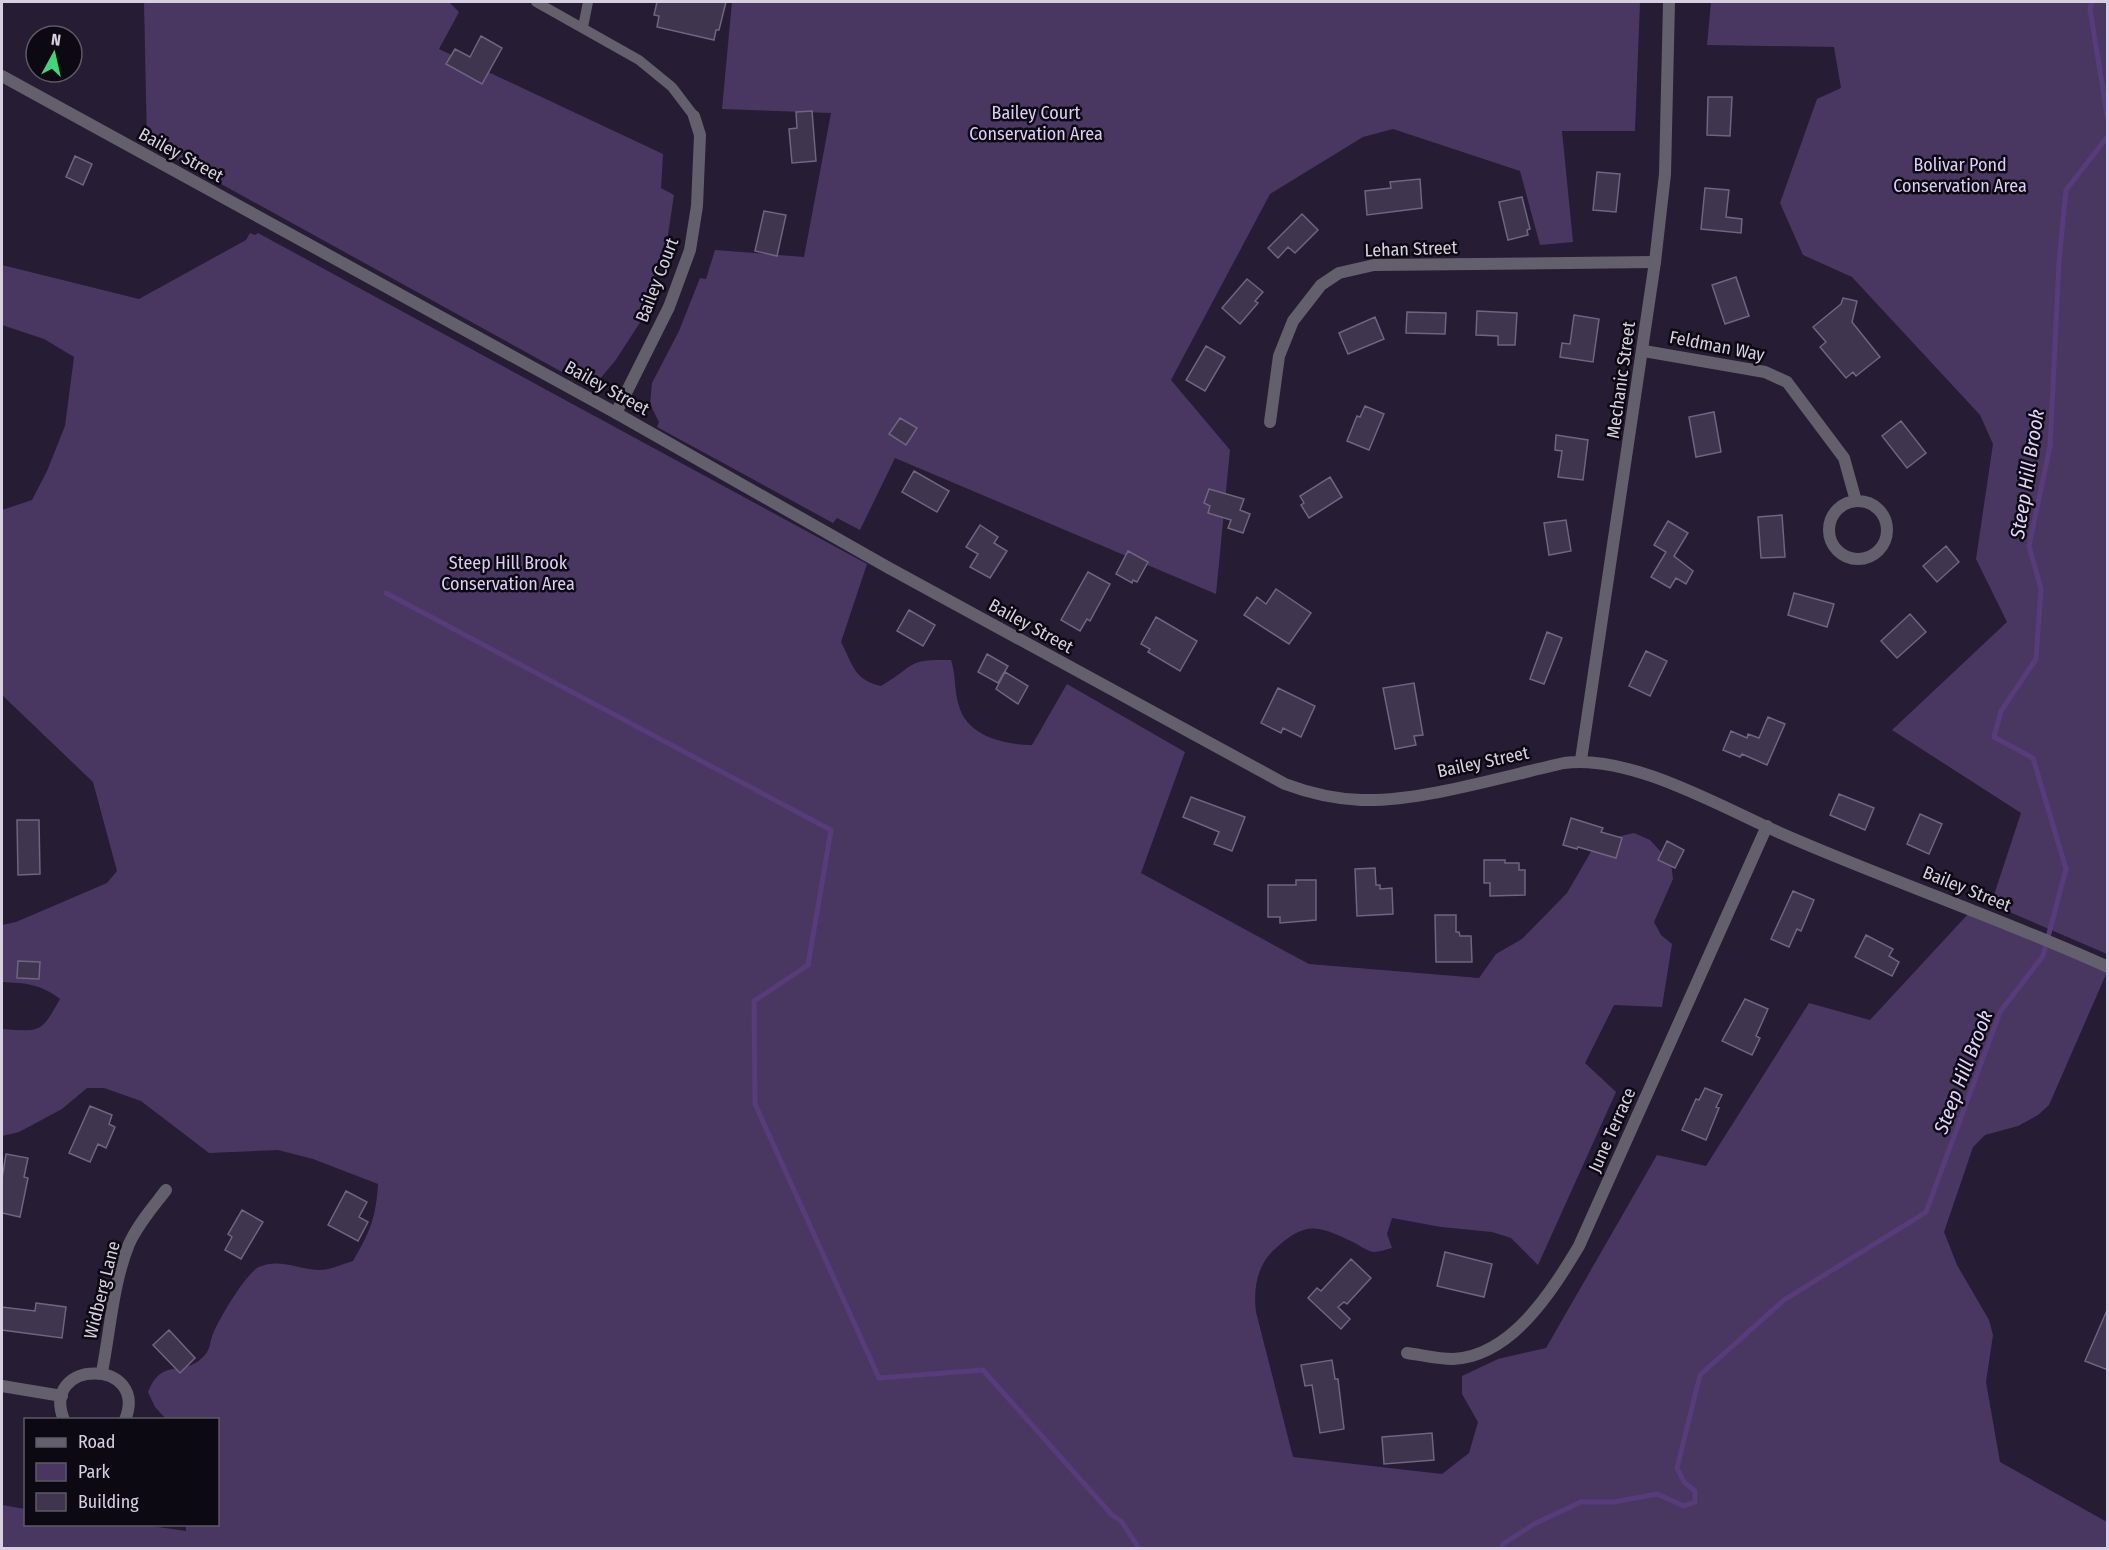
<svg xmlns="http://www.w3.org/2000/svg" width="2109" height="1550" font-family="'Fira Sans Condensed',sans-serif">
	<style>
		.green { fill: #493762 }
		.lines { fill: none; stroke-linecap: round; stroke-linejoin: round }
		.stream { stroke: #573b7b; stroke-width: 5 }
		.building { fill: #40354f; stroke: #6f6481; stroke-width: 1.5 }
		.service { stroke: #645f6c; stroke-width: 10 }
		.minor { stroke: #645f6c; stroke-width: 12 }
		.tertiary { stroke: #645f6c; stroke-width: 12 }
		.labels { text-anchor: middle; stroke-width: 5; stroke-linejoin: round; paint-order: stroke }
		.park-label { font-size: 18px; fill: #dccef4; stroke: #0d0913 }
		.street-label { font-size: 18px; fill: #d6d0e0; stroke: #0d0913 }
		.water-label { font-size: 20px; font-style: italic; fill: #e3d4fb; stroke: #0d0913 }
	</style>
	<rect width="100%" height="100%" fill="#261c34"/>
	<path class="green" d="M144,2H449L459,12L439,49L663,154L661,188L674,195L667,241L655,279L654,301L615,361L598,381C586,375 574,377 562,372L147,143Z
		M732,2H1640L1635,131H1562L1573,242L1540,245L1520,171L1393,129L1363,137L1270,194L1171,380L1230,450L1216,594L895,458L860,530L837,518L833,523L657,427L659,422L650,404L652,383L679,331L700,278L706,279L715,250L804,257L831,113L722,109Z
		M1711,2H2107V954L1991,904L2021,813L1892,730L2007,622L1976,559L1993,444L1980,415L1852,277L1803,255L1780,203L1817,99L1841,88L1834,47L1707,45Z
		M250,233L255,235L258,233L867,564L841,642C853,665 854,680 881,686C916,665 906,659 951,660C956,675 954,691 959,706C967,736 1005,745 1032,745L1067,684L1185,752L1141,873L1309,964L1479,978L1496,954L1522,939L1567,893L1592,850L1603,840L1634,833L1650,840L1671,863L1673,879L1654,922L1661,935L1672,944L1662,1007L1614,1005L1585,1063L1616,1092L1538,1265L1511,1238L1492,1232L1441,1227L1392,1218L1387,1234L1392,1248C1387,1249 1379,1252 1374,1252C1367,1251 1359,1245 1353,1242C1316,1225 1306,1221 1275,1249C1257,1264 1253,1290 1256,1312L1293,1457L1442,1474L1469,1453L1478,1422L1462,1394V1376L1498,1359L1546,1348L1657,1155L1706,1166L1809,1003L1870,1020L1969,913L2107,972L2049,1105L2038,1115L2018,1126L1985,1135L1973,1147L1944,1232L1957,1265L1989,1320L1993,1335L1986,1382L2000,1462L2107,1522V1548H2V1505L25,1509L26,1524H137L186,1531V1525L218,1524V1420L166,1419L155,1407L148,1392C162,1357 182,1377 202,1358C211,1350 209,1344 213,1334C218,1320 247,1272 259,1267C279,1258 298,1269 318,1270C328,1271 343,1264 353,1261C370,1232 376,1218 378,1184L313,1159L278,1150L209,1153L141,1101L104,1088H87L62,1109L19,1132L2,1136V1029C41,1032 41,1033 60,999C41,984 25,983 2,982V925L16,922L107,883L117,871L93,782L2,695V510L32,500L47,471L65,426L74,357L44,339L2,325V265L139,299L246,240Z"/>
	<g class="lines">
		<path class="stream" d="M2092,2L2090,9L2108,121
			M386,593L831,830L808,965L754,1001L755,1104L879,1378L983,1370L1112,1515L1121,1521L1139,1548
			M1502,1548L1503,1544L1534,1524L1581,1502H1614L1657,1494L1684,1506L1695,1502V1491L1684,1482L1677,1468L1700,1375L1784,1300L1926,1212L2000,1012L2043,956L2066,869L2033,758L1994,737L2001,711L2036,659L2041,589L2029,546L2050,446L2059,262L2066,190L2108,136"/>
	</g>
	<path class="building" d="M657,2H726L719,30H716L714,40L657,27L659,16L654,15Z
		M481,36L502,48L482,84L446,64L455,49L470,57Z
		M1708,97H1732L1730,136L1707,135Z
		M812,111L816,161L792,163L789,129L797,128L796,112Z
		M75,156L92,164L83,185L66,177Z
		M1597,172L1620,174L1616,212L1593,210Z
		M1420,179L1422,208L1367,215L1365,191L1391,188L1390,182Z
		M1705,188L1729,190L1726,217L1742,219L1741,233L1701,229Z
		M1522,197L1530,229L1527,230L1528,235L1508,240L1499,202Z
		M764,211L786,215L777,256L755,251Z
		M1302,214L1318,230L1295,253L1288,247L1278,258L1268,248Z
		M1736,277L1749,316L1725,324L1712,285Z
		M1247,279L1263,292L1255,301L1258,303L1240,324L1222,308Z
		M1843,298L1857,301L1852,322L1880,357L1856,376L1853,372L1846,378L1820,347L1826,342L1813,327L1841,304Z
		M1477,311L1517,313L1515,345H1498V336L1476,335Z
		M1407,312L1446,313L1445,334L1406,333Z
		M1574,315L1599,319L1593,362L1560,357L1562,343L1570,344Z
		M1375,317L1384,339L1348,354L1339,333Z
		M1206,346L1225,357L1205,391L1186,380Z
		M1365,406L1384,414L1369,450L1347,441L1357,416L1360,417Z
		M1714,412L1721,452L1696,457L1689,417Z
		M900,418L917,428L906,445L889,434Z
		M1901,421L1926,453L1907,468L1882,436Z
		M1556,435L1588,440L1583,480L1558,477L1562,451L1555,450Z
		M914,471L949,491L937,512L902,492Z
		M1330,477L1342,497L1309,518L1301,505L1304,503L1300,496Z
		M1209,489L1244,499L1240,510L1250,514L1243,533L1228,528L1231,520L1208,513L1210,506L1204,503Z
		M1782,515L1785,557L1761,558L1758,517Z
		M1566,520L1571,551L1549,555L1544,523Z
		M1668,521L1688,533L1674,556L1693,571L1686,584L1676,578L1670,588L1651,577L1666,552L1654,545Z
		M980,525L998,537L994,543L1007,551L990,578L970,567L978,554L966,547Z
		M1946,546L1959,562L1937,582L1923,566Z
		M1128,551L1148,562L1137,582L1133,580L1132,583L1116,574Z
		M1088,572L1110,584L1090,621L1087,619L1080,631L1061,620Z
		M1276,589L1311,613L1289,644L1244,615L1257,597L1266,604Z
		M1794,593L1834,604L1827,627L1788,615Z
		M909,610L935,625L923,646L897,631Z
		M1910,614L1926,632L1897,658L1881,641Z
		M1156,617L1197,641L1180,671L1148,652L1150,649L1141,644Z
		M1547,632L1562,638L1544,684L1530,679Z
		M1646,651L1667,661L1650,696L1629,686Z
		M987,654L1008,666L998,683L978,672Z
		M1005,672L1028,686L1018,704L996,689Z
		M1414,683L1423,735L1414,736L1416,745L1395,749L1383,688Z
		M1278,688L1315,706L1301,737L1283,728L1281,733L1261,723Z
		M1768,717L1785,724L1767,765L1742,754L1740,757L1723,750L1731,731L1747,738L1748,734L1759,738Z
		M1839,794L1874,808L1865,830L1830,815Z
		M1191,797L1245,817L1232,851L1214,844L1219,832L1183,817Z
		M1920,814L1942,824L1929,854L1907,844Z
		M1571,818L1603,828L1601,832L1622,838L1616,858L1578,847L1577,849L1563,845Z
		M17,820H39L40,874L18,875Z
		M1667,841L1684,850L1675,868L1658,860Z
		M1484,860H1505V863H1519V870H1525V895L1490,896V883H1484Z
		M1375,868L1376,885H1380V889L1392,888L1393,914L1357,916L1355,869Z
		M1296,880H1316V920L1280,923V917H1268V885H1296Z
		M1793,891L1814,900L1801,931L1797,929L1789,947L1771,939Z
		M1435,915H1456V932H1459L1460,936H1471L1472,962H1436Z
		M1866,935L1893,949L1889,956L1899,962L1892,976L1855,957Z
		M18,961L40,962L39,979L17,978Z
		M1745,999L1768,1009L1756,1036L1760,1038L1752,1055L1722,1041Z
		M1705,1088L1722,1095L1716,1107L1719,1108L1706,1140L1682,1130L1696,1099L1699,1100Z
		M90,1106L112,1115L109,1124L115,1127L106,1148L98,1144L90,1162L69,1153Z
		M6,1154L28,1158L24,1177L28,1178L20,1217L2,1213V1179Z
		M346,1191L367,1202L359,1217L368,1222L358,1241L328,1225Z
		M242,1210L263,1222L241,1259L225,1250L232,1237L228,1234Z
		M1445,1252L1492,1264L1484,1297L1437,1286Z
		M1351,1259L1371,1278L1347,1304L1344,1302L1338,1307L1350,1319L1341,1329L1308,1298L1317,1288L1321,1291Z
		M36,1303L66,1307L62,1338L2,1330V1307L35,1311Z
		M2108,1308V1370L2085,1361Z
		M169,1330L195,1358L180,1373L153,1345Z
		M1332,1360L1335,1379H1338L1344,1429L1320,1433L1312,1385L1305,1386L1301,1365Z
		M1432,1433L1434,1460L1384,1464L1382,1437Z"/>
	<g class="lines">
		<path class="service" d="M536,2L639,60L672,87L694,116
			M583,27L588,2"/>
		<path class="minor" d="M1644,351L1765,372L1787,382L1844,458L1856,501
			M616,413L669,307L690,250L697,206L700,135L694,116
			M1270,422L1279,356L1293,321L1321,285L1339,273L1374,265L1655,262
			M1829 530a29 29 0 1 1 58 0a29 29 0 1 1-58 0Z
			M1407,1353C1422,1355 1438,1359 1453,1359C1512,1356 1552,1291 1579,1246L1767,826
			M102,1372C110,1331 113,1283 129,1244C138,1224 153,1207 166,1190
			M2,1386L62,1396
			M64,1420C39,1358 150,1358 125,1420"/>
		<path class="tertiary" d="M2,76L616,413L889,568L1285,784C1309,793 1335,799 1361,800C1420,802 1505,776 1564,763C1633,754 1724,809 1787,836C1893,882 2002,919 2108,967
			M1581,760L1655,262L1665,174L1669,2"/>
	</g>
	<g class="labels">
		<g class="park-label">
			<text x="1036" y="119">Bailey Court<tspan x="1036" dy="21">Conservation Area</tspan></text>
			<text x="1960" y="171">Bolivar Pond<tspan x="1960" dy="21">Conservation Area</tspan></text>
			<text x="508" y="569">Steep Hill Brook<tspan x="508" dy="21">Conservation Area</tspan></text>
		</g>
		<g class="street-label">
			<text transform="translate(181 155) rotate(29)" y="6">Bailey Street</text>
			<text transform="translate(1411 249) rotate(-2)" y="6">Lehan Street</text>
			<text transform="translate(657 280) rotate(-69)" y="6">Bailey Court</text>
			<text transform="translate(1717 346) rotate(11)" y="6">Feldman Way</text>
			<text transform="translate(1621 380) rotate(-82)" y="6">Mechanic Street</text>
			<text transform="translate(607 388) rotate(29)" y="6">Bailey Street</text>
			<text transform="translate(1031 626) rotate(29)" y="6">Bailey Street</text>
			<text transform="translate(1483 762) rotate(-12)" y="6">Bailey Street</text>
			<text transform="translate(1967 889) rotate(22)" y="6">Bailey Street</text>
			<text transform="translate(1612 1130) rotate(-66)" y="6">June Terrace</text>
			<text transform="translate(102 1290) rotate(-76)" y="6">Widberg Lane</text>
		</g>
		<g class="water-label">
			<text transform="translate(2027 474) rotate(-81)" y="7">Steep Hill Brook</text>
			<text transform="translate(1963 1072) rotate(-69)" y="7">Steep Hill Brook</text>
		</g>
	</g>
	<rect width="2109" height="1550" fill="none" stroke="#d6d0e0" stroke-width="6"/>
	<rect x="24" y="1418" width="195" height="108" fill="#0d0913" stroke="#5d5965" stroke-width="1.5"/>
	<rect x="36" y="1438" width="30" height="9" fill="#645f6c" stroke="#5d5965" stroke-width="1.5"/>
	<text x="78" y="1448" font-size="18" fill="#d6d0e0">Road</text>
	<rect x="36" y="1463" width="30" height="18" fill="#493762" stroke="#5d5965" stroke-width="1.5"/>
	<text x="78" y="1478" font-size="18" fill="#d6d0e0">Park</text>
	<rect x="36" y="1493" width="30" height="18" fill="#40354f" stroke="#5d5965" stroke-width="1.5"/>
	<text x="78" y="1508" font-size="18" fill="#d6d0e0">Building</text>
	<g transform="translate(54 54) rotate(8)"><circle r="28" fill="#0d0913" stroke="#5d5965" stroke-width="1.5"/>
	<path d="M0-4.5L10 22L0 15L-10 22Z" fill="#40d77c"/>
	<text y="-9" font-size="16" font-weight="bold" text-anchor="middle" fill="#d6d0e0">N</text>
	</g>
</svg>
